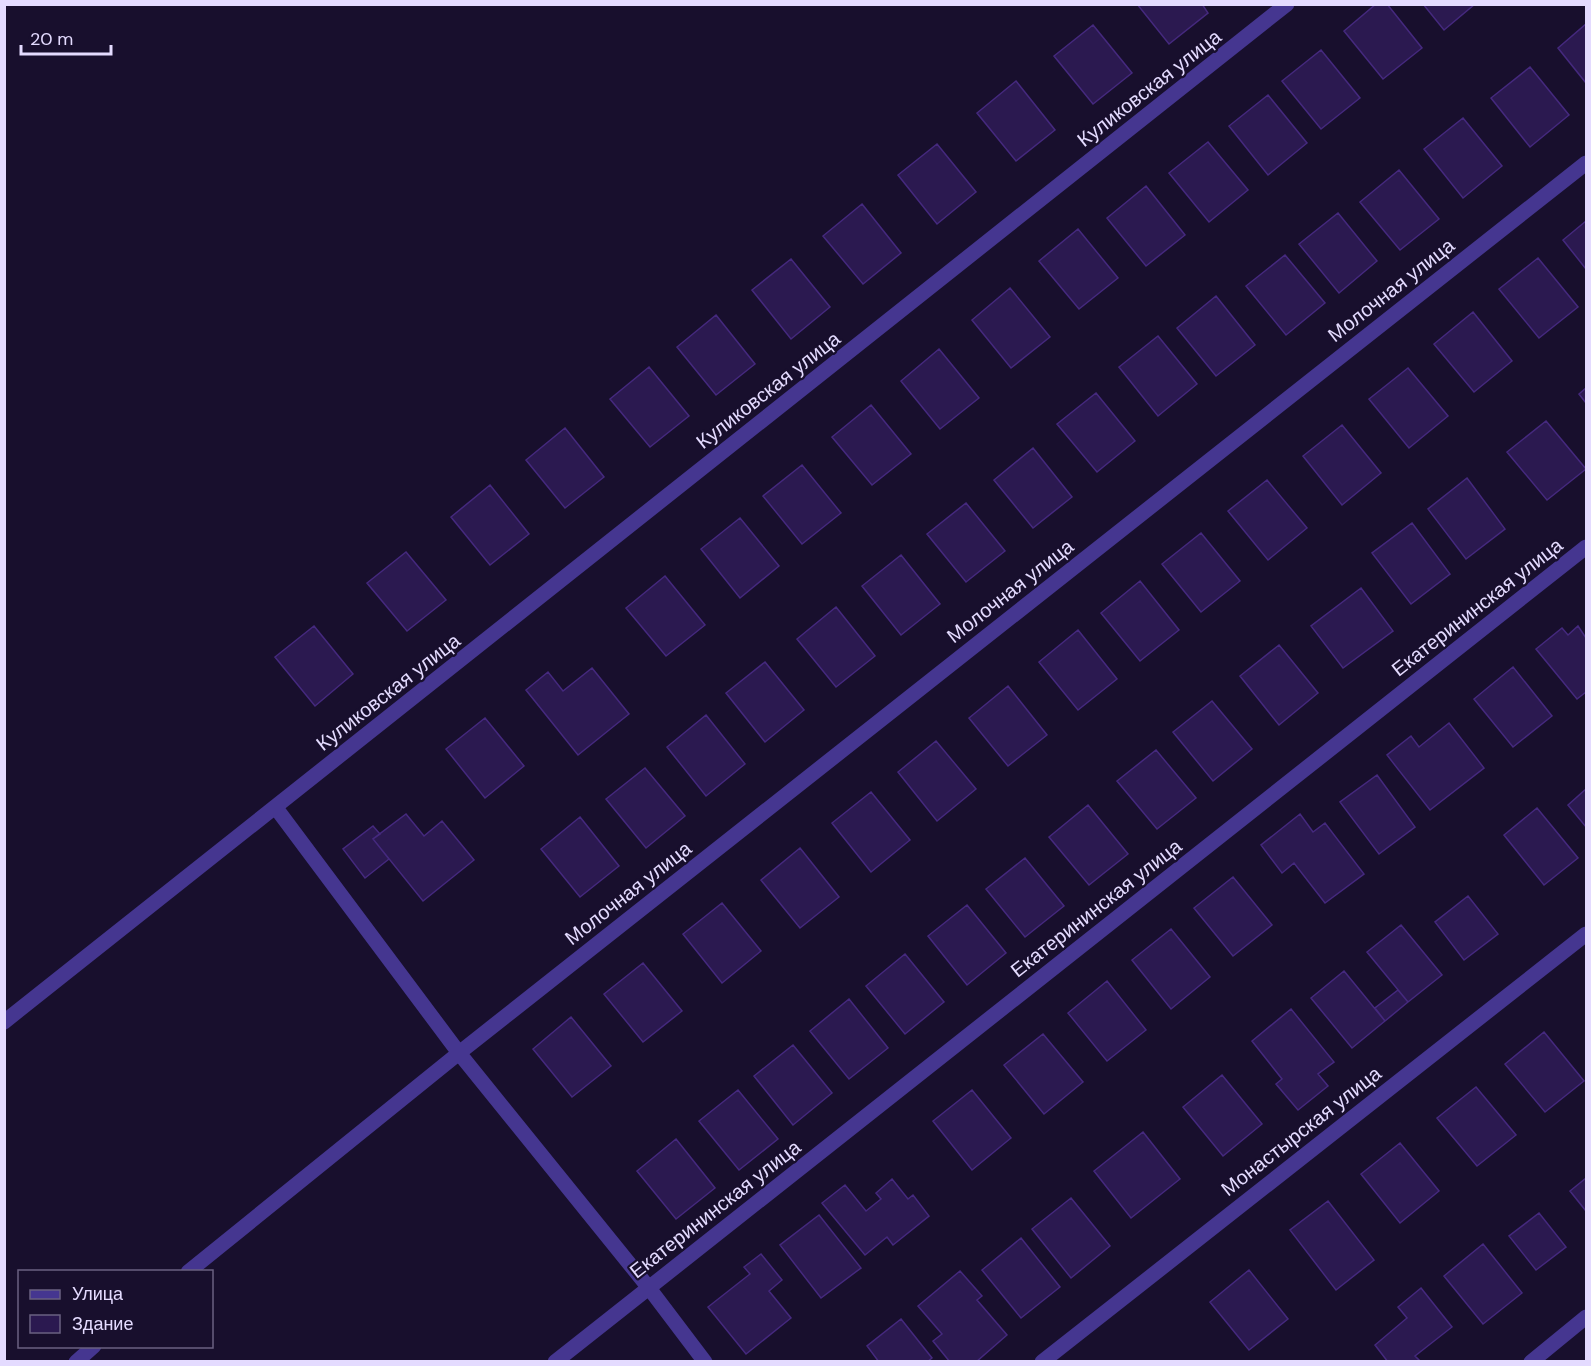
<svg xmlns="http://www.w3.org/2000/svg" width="1591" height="1366" font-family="'DM Sans',sans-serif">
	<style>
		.building { fill: #2b1950; stroke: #45297e; stroke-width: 1.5 }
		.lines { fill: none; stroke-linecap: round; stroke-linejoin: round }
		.street { stroke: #453690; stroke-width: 15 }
		.labels { text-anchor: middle; stroke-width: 4.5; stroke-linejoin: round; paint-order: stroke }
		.street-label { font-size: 20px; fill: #e4dbff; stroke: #180f2d }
	</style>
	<rect width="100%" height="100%" fill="#180f2d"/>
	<path class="building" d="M1137,4H1202L1208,13L1169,44Z
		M1376,4H1387L1422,48L1383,79L1344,31Z
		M1423,4H1475L1444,30Z
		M1586,24V83L1558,48Z
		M1093,25L1132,73L1093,104L1054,56Z
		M1321,50L1360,98L1321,129L1282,81Z
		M1530,67L1569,115L1530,147L1491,98Z
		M1016,81L1055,130L1016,161L977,113Z
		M1268,95L1307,143L1268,175L1229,126Z
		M1463,118L1502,166L1463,198L1424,149Z
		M1208,142L1248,190L1209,222L1169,173Z
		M937,144L976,192L937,224L898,175Z
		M1399,170L1439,219L1400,250L1360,202Z
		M1146,186L1185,235L1146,266L1107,218Z
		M862,204L901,253L863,284L823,236Z
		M1338,213L1377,261L1339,293L1299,244Z
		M1586,221V269L1563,240Z
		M1078,229L1118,278L1079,309L1039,261Z
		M1285,255L1325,303L1286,335L1246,286Z
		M1538,258L1578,307L1539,338L1499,289Z
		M791,259L830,307L791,339L752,290Z
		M1010,288L1050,337L1011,368L972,320Z
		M1216,296L1255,345L1216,376L1177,328Z
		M1473,312L1512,361L1474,392L1434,344Z
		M716,315L755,364L716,395L677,347Z
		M1158,336L1197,384L1158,416L1119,367Z
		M939,349L979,398L940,429L901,381Z
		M649,367L689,416L650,447L610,399Z
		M1408,368L1448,416L1409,448L1369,399Z
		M1586,388V403L1579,394Z
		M1096,393L1135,441L1097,472L1057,424Z
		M871,405L911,454L872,485L832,437Z
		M1546,421L1586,469L1547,500L1507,452Z
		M1342,425L1381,473L1342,505L1303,456Z
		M565,428L604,477L565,508L526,460Z
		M1033,448L1072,497L1033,528L994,480Z
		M802,465L841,513L802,544L763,496Z
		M1467,478L1505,529L1466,559L1428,509Z
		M1267,480L1307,528L1268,560L1228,511Z
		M490,485L529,534L490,565L451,517Z
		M966,503L1005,551L966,582L927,534Z
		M740,518L779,566L740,598L701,549Z
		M1412,523L1450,574L1411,604L1372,553Z
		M1201,533L1240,581L1201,612L1162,564Z
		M406,552L446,600L407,631L367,583Z
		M901,555L940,604L901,635L862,586Z
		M665,576L705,625L666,656L626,608Z
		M1140,581L1179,630L1140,661L1101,613Z
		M1361,588L1393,631L1343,668L1311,626Z
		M836,607L875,656L836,687L797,639Z
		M314,626L353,674L315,706L275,657Z
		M1578,626L1586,638V692L1577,699L1536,649L1562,628L1568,635Z
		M1078,630L1117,679L1078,710L1039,662Z
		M1279,645L1318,693L1279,725L1240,676Z
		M765,662L804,710L765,742L726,693Z
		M1513,667L1552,716L1513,747L1474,699Z
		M592,668L629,714L578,755L526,690L548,672L563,691Z
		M1008,686L1047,735L1008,766L969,718Z
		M1212,701L1252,749L1213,781L1173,732Z
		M706,715L745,764L706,796L667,747Z
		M485,718L524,766L485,798L446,749Z
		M1449,723L1484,768L1430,810L1387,755L1411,736L1419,747Z
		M936,741L976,789L937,821L898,772Z
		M1156,750L1196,798L1157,829L1117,781Z
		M645,768L685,816L646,848L606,799Z
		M1377,775L1415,827L1379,854L1340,802Z
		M1586,789V827L1568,805Z
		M871,792L910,840L871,872L832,823Z
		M1088,805L1128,854L1089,885L1049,837Z
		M1537,808L1578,858L1544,885L1504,835Z
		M406,814L424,836L442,821L474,860L423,901L373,839Z
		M1300,814L1313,832L1325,823L1364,874L1325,903L1294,863L1282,873L1261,845Z
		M580,817L619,866L580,897L541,849Z
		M373,826L380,834L373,839L389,859L365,878L343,849Z
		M800,848L839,897L800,928L761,880Z
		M1025,858L1064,906L1025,937L986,889Z
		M1233,877L1272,925L1233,956L1194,908Z
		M1468,896L1498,934L1464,960L1435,922Z
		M722,903L761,951L722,983L683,934Z
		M967,905L1006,953L967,985L928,936Z
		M1401,925L1442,975L1408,1002L1367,952Z
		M1171,929L1210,977L1171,1009L1132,960Z
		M905,954L944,1002L905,1034L866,986Z
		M643,963L682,1011L643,1042L604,994Z
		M1344,971L1385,1021L1352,1048L1311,998Z
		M1107,981L1146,1030L1107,1061L1068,1013Z
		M1398,990L1408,1002L1385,1021L1375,1008Z
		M849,999L888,1048L849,1079L810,1031Z
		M1291,1009L1334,1062L1318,1074L1328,1086L1298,1110L1276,1084L1282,1079L1252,1041Z
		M571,1017L611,1066L572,1097L533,1049Z
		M1544,1032L1584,1081L1545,1112L1505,1064Z
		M1043,1034L1083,1082L1044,1114L1004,1065Z
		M793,1045L832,1093L793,1125L754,1076Z
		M1222,1075L1262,1124L1223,1156L1183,1107Z
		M1476,1087L1516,1135L1477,1166L1437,1118Z
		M738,1090L778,1139L739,1170L699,1121Z
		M972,1090L1011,1138L972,1170L933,1121Z
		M1143,1132L1180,1179L1131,1218L1094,1171Z
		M676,1139L715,1188L676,1219L637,1171Z
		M1400,1143L1439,1191L1400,1223L1361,1174Z
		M1586,1178V1211L1570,1191Z
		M892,1179L908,1199L913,1195L929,1216L893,1245L887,1237L865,1255L822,1203L845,1185L866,1211L881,1199L876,1193Z
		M1071,1198L1110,1246L1071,1278L1032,1229Z
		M1328,1201L1374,1260L1336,1290L1290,1230Z
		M1539,1213L1566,1247L1536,1270L1509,1236Z
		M819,1215L861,1268L821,1298L780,1245Z
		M1021,1238L1060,1287L1021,1318L982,1270Z
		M1483,1244L1522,1293L1483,1324L1444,1276Z
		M761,1254L782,1280L769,1291L791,1318L746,1354L708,1307L750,1274L744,1267Z
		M1249,1270L1288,1319L1249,1350L1210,1302Z
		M960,1271L982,1296L977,1300L1007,1335L976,1362H950L933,1341L942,1334L918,1306Z
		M1421,1288L1452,1327L1415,1356L1419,1360L1418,1362H1388L1375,1345L1407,1318L1398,1307Z
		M901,1319L932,1358L927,1362H879L867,1346Z"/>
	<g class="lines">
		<path class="street" d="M276,808L459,1053L649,1288L705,1362
			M4,1022L1287,4
			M188,1272L459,1053L1586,163
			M76,1362L94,1346
			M555,1362L1586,547
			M1042,1362L1586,934
			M1531,1362L1586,1317"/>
	</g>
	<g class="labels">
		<g class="street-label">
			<text transform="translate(1149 88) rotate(-38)" y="7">Куликовская улица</text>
			<text transform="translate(1391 290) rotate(-38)" y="7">Молочная улица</text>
			<text transform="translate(768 390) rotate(-38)" y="7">Куликовская улица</text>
			<text transform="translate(1010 591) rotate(-38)" y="7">Молочная улица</text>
			<text transform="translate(1477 607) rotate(-38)" y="7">Екатерининская улица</text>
			<text transform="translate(388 692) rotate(-38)" y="7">Куликовская улица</text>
			<text transform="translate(628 893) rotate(-38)" y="7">Молочная улица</text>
			<text transform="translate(1096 908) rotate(-38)" y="7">Екатерининская улица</text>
			<text transform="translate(1301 1131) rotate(-38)" y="7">Монастырская улица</text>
			<text transform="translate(715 1209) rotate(-38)" y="7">Екатерининская улица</text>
		</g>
	</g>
	<rect width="1591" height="1366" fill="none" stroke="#e4dbff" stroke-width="12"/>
	<rect x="18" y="1270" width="195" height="78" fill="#180f2d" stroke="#6a6181" stroke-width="1.5"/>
	<rect x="30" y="1290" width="30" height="9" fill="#453690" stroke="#6a6181" stroke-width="1.5"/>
	<text x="72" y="1300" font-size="18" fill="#e4dbff">Улица</text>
	<rect x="30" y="1315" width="30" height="18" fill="#2b1950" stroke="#6a6181" stroke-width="1.5"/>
	<text x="72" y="1330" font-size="18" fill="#e4dbff">Здание</text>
	<path d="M21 45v9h90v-9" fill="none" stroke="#e4dbff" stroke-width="3"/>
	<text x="30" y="45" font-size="18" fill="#e4dbff" stroke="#180f2d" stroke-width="4.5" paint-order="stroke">20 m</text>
</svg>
